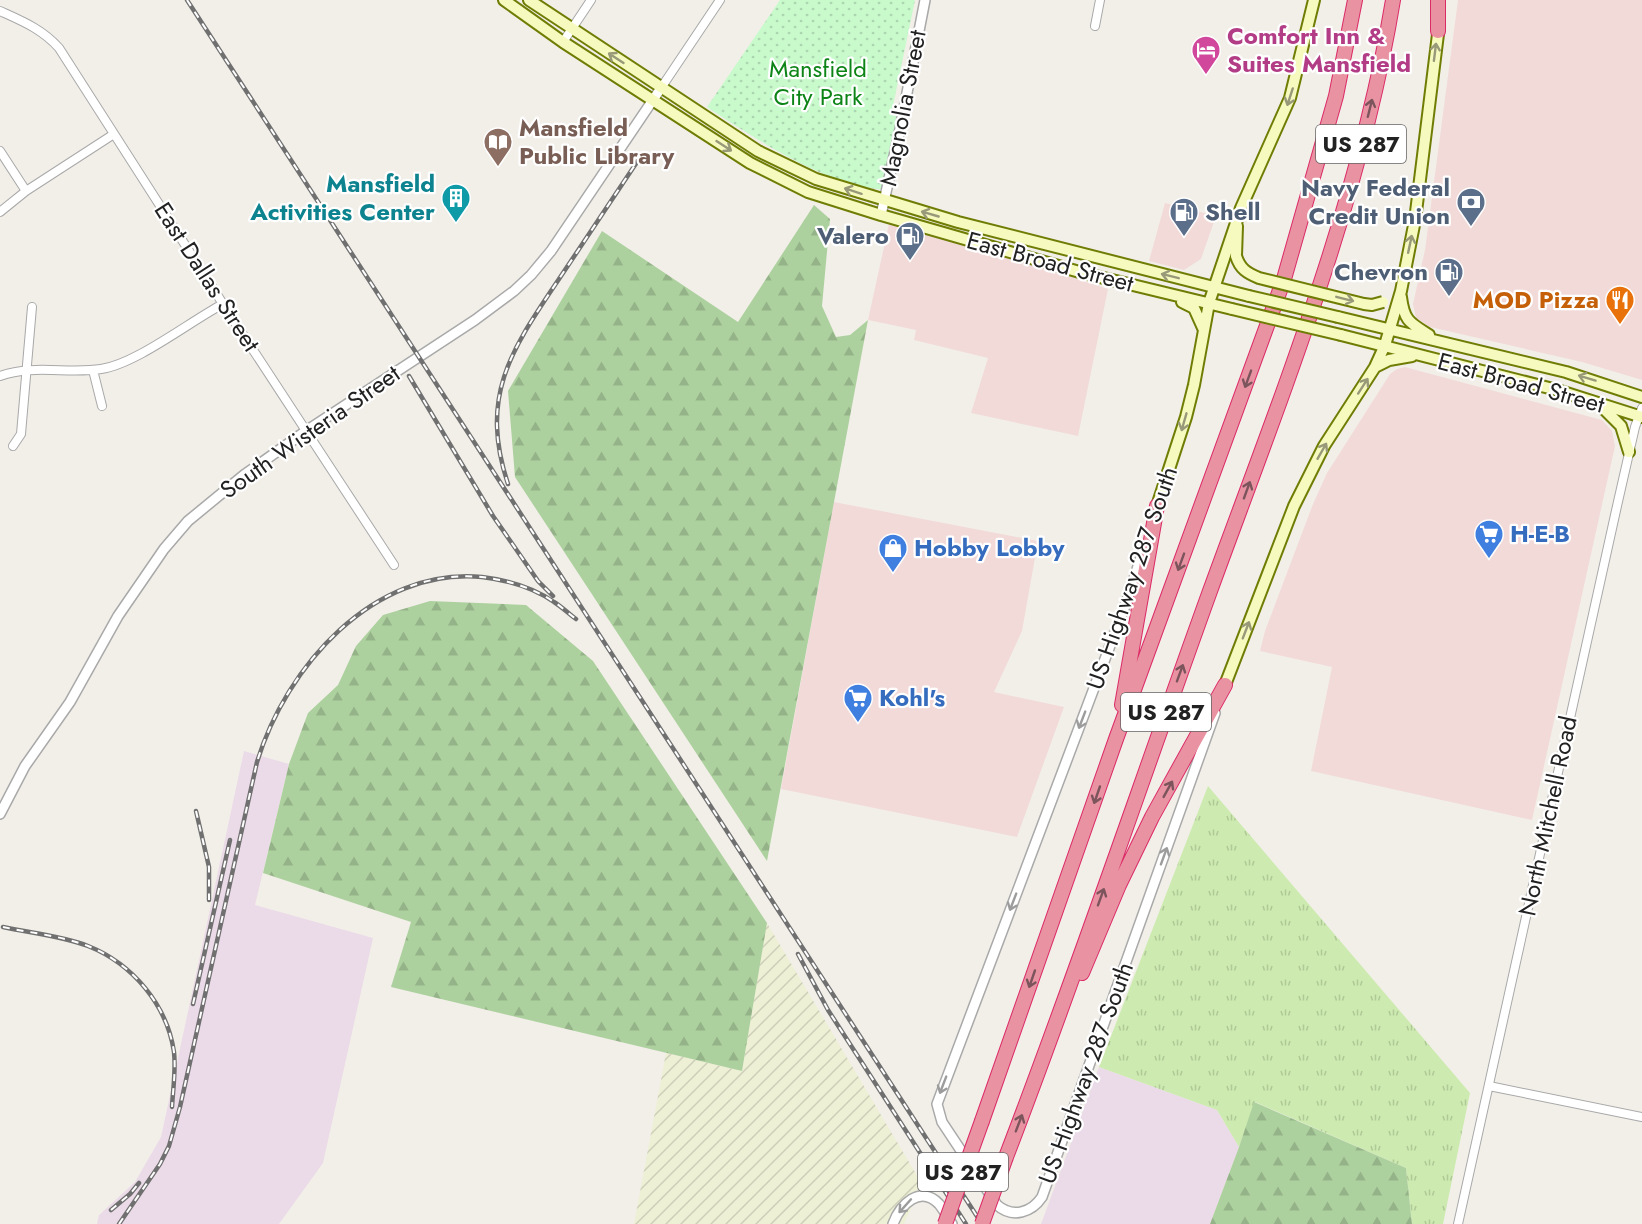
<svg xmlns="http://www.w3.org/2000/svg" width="1642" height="1224" font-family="Jost,sans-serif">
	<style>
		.commercial { fill: #f2dad9 }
		.industrial { fill: #ebdbe8 }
		.farmland { fill: url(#farmland-furrows) }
		.grass { fill: url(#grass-tufts) }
		.forest { fill: url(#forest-firs) }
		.park { fill: url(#park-dots) }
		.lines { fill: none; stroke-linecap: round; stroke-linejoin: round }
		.minor-casing { stroke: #a9a9a9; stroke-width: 10 }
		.tertiary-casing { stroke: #a9a9a9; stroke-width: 12 }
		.secondary-casing { stroke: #707d05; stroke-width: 14 }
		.motorway-casing { stroke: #dc2a67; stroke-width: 16 }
		.minor { stroke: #fff; stroke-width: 8 }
		.tertiary { stroke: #fff; stroke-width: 9 }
		.secondary { stroke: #f7fabf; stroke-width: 10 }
		.motorway { stroke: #e892a2; stroke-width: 14 }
		.rail-casing { stroke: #707070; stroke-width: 4.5 }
		.rail { stroke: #fff; stroke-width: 2; stroke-dasharray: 7; stroke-linecap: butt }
		.secondary-bridge-casing { stroke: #707d05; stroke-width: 14; stroke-linecap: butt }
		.motorway-bridge-casing { stroke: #dc2a67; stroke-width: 16; stroke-linecap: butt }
		.secondary-bridge { stroke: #f7fabf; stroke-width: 10 }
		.motorway-bridge { stroke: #e892a2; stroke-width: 14 }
		.oneway { stroke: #979978 }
		.oneway2 { stroke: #7b545c }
		.oneway3 { stroke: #9c9c9c }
		.labels { text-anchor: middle; stroke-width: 4.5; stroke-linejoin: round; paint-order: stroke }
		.shield { fill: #fff; stroke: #646464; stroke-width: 1.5 }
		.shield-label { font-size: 22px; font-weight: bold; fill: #222 }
		.hotel-label { font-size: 24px; font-weight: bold; fill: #b23c85; stroke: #fff; text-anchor: start }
		.park-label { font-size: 24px; fill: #0c8416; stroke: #fff }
		.street-label { font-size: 24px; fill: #222; stroke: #fff }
		.education-label { font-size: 24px; font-weight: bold; fill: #785e54; stroke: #fff; text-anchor: start }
		.culture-label { font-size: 24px; font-weight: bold; fill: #0d838f; stroke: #fff; text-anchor: end }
		.service-label { font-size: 24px; font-weight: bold; fill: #4e5e75; stroke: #fff; text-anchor: end }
		.food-label { font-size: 24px; font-weight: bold; fill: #c56008; stroke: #fff; text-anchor: end }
		.shop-label { font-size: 24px; font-weight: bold; fill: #366cbe; stroke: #fff; text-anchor: start }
	</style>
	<defs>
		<pattern id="farmland-furrows" width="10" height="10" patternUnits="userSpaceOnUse" patternTransform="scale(1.5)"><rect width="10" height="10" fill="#eef0d5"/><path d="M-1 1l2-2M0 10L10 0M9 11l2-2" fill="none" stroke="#ccceb7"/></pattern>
		<pattern id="grass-tufts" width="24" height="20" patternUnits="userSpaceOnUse" patternTransform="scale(1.5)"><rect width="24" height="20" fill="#cdebb0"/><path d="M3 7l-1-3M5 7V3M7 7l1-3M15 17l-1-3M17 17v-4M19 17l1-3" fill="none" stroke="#b0c997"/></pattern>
		<pattern id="forest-firs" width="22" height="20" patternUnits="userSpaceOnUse" patternTransform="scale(1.5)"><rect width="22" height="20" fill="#add19e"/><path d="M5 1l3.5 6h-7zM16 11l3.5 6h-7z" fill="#95b388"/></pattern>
		<pattern id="park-dots" width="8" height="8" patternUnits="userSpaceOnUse" patternTransform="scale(1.5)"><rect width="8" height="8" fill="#c8facc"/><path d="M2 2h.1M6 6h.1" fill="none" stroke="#acd6af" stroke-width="1.8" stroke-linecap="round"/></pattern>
	</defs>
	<rect width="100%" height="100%" fill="#f2efe9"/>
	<path class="commercial" d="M1458,0H1642V380L1582,362L1430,327L1416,318L1413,304L1425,250Z
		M1165,203L1216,216L1201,259L1184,270L1149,261Z
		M889,224L977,247L1108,289L1078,436L971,413L988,358L914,340L916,330L868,320Z
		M1405,367L1602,420L1612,431L1615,446L1532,820L1311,771L1332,667L1260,651L1265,631L1313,504L1327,473L1390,374L1397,369Z
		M834,502L1038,541L1022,631L994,692L1064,707L1017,837L781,789Z"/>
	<path class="industrial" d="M244,751L289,764L255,905L373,938L323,1163L279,1224H97L99,1215L135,1182L161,1137Z
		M1099,1067L1217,1110L1239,1147L1210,1224H1041Z"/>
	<path class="farmland" d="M767,923L922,1184L904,1224H634L666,1053L742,1071Z"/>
	<path class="grass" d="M1208,786L1470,1093L1443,1224H1412L1406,1168L1255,1102L1239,1147L1217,1110L1099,1067Z"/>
	<path class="forest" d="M814,205L830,219L822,306L836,337L850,335L868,320L767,861L515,477L508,391L602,231L738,322Z
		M430,601L526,605L593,661L767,923L742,1071L391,987L411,922L263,873L289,764L308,713L338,685L356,646L383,615Z
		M1254,1102L1406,1168L1412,1224H1210L1239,1147Z"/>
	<path class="park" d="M780,0H915L893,106L909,110L892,190C832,190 756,139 707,107Z"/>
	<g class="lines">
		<g class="minor-casing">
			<path id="minor" d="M0,11C22,21 42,29 59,48L223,304L394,565
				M1095,26L1100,0
				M563,42L591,0
				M661,88L720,0
				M0,151L26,191
				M0,212L26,191L114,134
				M93,370L102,406
				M0,376C32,364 68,374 101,369C136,364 189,322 223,304
				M13,446L21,434L32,307
				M1489,1086L1642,1117
				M1458,1224L1617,506L1635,427L1642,408"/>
		</g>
		<g class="tertiary-casing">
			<path id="tertiary" d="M881,215L900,129L925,0
				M1145,545L1125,606L937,1104L942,1122L997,1205C1013,1219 1032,1212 1042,1197L1215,713
				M0,814L25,766L70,702L118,616L164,549L188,521L244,475L306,431L475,320L514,291L531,275L551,251L661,88
				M893,1224C900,1205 920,1184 939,1204C944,1210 948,1218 952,1224"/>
		</g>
		<g class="secondary-casing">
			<path id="secondary" d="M504,0L563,42L750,163L808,192L881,215L1083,273L1232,309
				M529,0L758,151L816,179L958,222L1249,296
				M1236,256L1237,226
				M1401,297C1404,321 1410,323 1429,335
				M1182,302L1194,308L1203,328
				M1338,317L1566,372L1642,397
				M1341,335L1557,390L1642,417
				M1375,367L1389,360L1412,356
				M1601,406L1621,426L1629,452
				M1157,506L1186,417L1194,385L1209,303L1241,208L1290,98L1314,0
				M1225,685L1294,506L1324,446L1375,367L1385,345L1401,291L1415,220L1439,26"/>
		</g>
		<g class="motorway-casing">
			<path id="motorway" d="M1438,0V31
				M1122,705L1157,506
				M1082,973L1119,885L1152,817L1225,685
				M982,1121L1116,739L1284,279L1336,96L1355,0
				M1006,1157C1078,970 1142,779 1210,591C1280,399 1360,202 1393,0"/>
		</g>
		<use href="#minor" class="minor"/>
		<use href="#tertiary" class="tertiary"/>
		<use href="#secondary" class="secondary"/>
		<use href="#motorway" class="motorway"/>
		<g class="rail-casing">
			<path id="rail" d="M187,0L982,1224
				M409,376L493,516L538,581L553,596
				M508,484C477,391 516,344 565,270C590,233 614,196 639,159
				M196,811L209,867V900
				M3,927C31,933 62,936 88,946C133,964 167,1005 174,1052C176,1070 173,1089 172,1107
				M798,954L828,1010L966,1224
				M193,1004L230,840
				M111,1210L130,1194L139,1183
				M119,1224L160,1164L169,1146L180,1107L257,762C286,667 373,567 482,577C507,580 534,588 554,602C562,607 569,614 576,619"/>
		</g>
		<use href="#rail" class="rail"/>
		<g class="secondary-bridge-casing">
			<path id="secondary-bridge" d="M1236,256C1240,269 1247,273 1259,278L1364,304L1372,305L1383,302
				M1249,296L1338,317
				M1232,309L1341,335"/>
		</g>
		<g class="motorway-bridge-casing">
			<path id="motorway-bridge" d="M945,1224L982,1121
				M982,1224L1006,1157"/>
		</g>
		<use href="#secondary-bridge" class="secondary-bridge"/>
		<use href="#motorway-bridge" class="motorway-bridge"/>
	</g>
	<defs><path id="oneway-shaft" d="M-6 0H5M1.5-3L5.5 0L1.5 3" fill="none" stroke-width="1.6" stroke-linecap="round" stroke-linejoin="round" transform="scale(1.5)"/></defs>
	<g class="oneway">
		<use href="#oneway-shaft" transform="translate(1435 52) rotate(-83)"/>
		<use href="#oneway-shaft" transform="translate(616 58) rotate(-147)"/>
		<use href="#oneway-shaft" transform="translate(1290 97) rotate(108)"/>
		<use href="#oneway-shaft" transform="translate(724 146) rotate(33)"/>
		<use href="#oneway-shaft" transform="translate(853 191) rotate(-162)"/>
		<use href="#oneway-shaft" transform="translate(930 214) rotate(-164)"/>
		<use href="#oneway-shaft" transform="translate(1410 244) rotate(-78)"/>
		<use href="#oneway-shaft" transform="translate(1170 276) rotate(-166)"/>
		<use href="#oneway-shaft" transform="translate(1345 299) rotate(14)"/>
		<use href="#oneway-shaft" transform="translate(1587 378) rotate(-163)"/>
		<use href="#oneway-shaft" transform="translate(1363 386) rotate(-57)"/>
		<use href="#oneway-shaft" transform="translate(1184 422) rotate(106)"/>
		<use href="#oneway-shaft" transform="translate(1322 451) rotate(-60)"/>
		<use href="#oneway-shaft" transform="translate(1246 630) rotate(-69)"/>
	</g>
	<g class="oneway2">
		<use href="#oneway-shaft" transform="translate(1370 108) rotate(-76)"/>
		<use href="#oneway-shaft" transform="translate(1248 379) rotate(110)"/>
		<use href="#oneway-shaft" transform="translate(1247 490) rotate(-70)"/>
		<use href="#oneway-shaft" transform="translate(1181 562) rotate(110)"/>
		<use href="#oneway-shaft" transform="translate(1180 673) rotate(-70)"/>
		<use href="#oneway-shaft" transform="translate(1168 789) rotate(-61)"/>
		<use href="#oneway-shaft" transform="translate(1097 795) rotate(109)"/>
		<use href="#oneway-shaft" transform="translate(1101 897) rotate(-70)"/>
		<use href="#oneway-shaft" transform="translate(1032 979) rotate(109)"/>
		<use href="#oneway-shaft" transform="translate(1019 1123) rotate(-69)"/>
	</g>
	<g class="oneway3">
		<use href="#oneway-shaft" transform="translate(1082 720) rotate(111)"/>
		<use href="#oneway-shaft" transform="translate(1164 856) rotate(-70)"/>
		<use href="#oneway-shaft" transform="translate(1013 902) rotate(111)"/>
		<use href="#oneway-shaft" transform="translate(943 1085) rotate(111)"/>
		<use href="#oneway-shaft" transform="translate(905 1206) rotate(132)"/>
	</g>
	<defs>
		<g id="hotel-pin" transform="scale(1.5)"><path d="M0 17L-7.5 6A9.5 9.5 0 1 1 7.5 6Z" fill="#d1479c" stroke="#fff"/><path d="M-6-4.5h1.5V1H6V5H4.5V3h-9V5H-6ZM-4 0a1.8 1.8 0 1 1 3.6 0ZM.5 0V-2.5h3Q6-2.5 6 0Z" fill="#fff"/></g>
		<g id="library-pin" transform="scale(1.5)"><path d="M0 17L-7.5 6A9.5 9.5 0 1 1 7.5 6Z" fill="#8d6e63" stroke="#fff"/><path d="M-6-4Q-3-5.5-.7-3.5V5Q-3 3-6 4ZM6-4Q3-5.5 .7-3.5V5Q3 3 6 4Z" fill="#fff"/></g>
		<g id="building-pin" transform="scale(1.5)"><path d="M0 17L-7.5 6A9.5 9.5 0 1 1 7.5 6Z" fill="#0f9aa8" stroke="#fff"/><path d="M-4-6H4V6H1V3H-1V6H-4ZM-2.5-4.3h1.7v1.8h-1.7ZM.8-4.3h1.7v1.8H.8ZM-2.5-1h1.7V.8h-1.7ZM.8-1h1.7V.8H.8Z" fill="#fff"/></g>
		<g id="bank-pin" transform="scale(1.5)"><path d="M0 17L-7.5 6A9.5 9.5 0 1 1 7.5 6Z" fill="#5c6f8a" stroke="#fff"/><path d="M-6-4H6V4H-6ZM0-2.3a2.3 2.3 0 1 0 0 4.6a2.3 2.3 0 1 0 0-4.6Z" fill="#fff"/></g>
		<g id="fuel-pin" transform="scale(1.5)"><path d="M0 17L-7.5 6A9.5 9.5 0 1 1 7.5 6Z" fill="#5c6f8a" stroke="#fff"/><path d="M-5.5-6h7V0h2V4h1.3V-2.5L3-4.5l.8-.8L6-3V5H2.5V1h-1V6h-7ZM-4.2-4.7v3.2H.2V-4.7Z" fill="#fff"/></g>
		<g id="restaurant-pin" transform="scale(1.5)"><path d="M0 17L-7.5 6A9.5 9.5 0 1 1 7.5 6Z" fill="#e8710a" stroke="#fff"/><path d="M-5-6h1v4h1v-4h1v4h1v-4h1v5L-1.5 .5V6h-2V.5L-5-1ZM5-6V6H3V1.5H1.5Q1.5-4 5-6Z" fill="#fff"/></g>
		<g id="supermarket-pin" transform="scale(1.5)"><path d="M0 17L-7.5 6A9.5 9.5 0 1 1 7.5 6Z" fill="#3f7fe0" stroke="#fff"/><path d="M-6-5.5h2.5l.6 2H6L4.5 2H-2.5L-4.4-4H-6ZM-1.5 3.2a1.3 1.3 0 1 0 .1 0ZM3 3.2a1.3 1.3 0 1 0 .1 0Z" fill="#fff"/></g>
		<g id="shop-pin" transform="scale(1.5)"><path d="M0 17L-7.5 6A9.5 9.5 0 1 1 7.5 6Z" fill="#3f7fe0" stroke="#fff"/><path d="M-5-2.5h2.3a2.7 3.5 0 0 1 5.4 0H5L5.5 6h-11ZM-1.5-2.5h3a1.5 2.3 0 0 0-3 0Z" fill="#fff"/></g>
	</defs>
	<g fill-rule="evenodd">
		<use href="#hotel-pin" x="1206" y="50"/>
		<use href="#library-pin" x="498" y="142"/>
		<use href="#building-pin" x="456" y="198"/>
		<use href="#bank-pin" x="1471" y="202"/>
		<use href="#fuel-pin" x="1184" y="212"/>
		<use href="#fuel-pin" x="910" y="236"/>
		<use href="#fuel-pin" x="1449" y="272"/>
		<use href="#restaurant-pin" x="1620" y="300"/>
		<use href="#supermarket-pin" x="1489" y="534"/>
		<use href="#shop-pin" x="893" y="548"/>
		<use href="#supermarket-pin" x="858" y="698"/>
	</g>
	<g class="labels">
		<g class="shield">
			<rect x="1316" y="125" width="90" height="38" rx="4.5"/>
			<rect x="1121" y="693" width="90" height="38" rx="4.5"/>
			<rect x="918" y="1153" width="90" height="38" rx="4.5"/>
		</g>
		<g class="shield-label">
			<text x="1361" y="152">US 287</text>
			<text x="1166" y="720">US 287</text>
			<text x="963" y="1180">US 287</text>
		</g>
		<g class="hotel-label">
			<text x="1227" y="44">Comfort Inn &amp;<tspan x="1227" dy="28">Suites Mansfield</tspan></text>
		</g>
		<g class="park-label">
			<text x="818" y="77">Mansfield<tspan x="818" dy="28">City Park</tspan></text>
		</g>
		<g class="street-label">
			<text transform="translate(903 108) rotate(-79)" y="8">Magnolia Street</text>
			<text transform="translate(1050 262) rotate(15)" y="8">East Broad Street</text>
			<text transform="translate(207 277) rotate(57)" y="8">East Dallas Street</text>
			<text transform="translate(1521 383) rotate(15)" y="8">East Broad Street</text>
			<text transform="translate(310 432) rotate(-35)" y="8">South Wisteria Street</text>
			<text transform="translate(1132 578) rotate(-71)" y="8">US Highway 287 South</text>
			<text transform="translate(1548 816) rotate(-78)" y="8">North Mitchell Road</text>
			<text transform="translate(1086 1073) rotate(-70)" y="8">US Highway 287 South</text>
		</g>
		<g class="education-label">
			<text x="519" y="136">Mansfield<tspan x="519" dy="28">Public Library</tspan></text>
		</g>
		<g class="culture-label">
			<text x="435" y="192">Mansfield<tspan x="435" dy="28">Activities Center</tspan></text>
		</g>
		<g class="service-label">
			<text x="1450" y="196">Navy Federal<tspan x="1450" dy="28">Credit Union</tspan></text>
			<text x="1205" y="220" text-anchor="start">Shell</text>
			<text x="889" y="244">Valero</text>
			<text x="1428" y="280">Chevron</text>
		</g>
		<g class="food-label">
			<text x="1599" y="308">MOD Pizza</text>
		</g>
		<g class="shop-label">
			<text x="1510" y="542">H-E-B</text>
			<text x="914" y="556">Hobby Lobby</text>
			<text x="879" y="706">Kohl's</text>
		</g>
	</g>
</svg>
